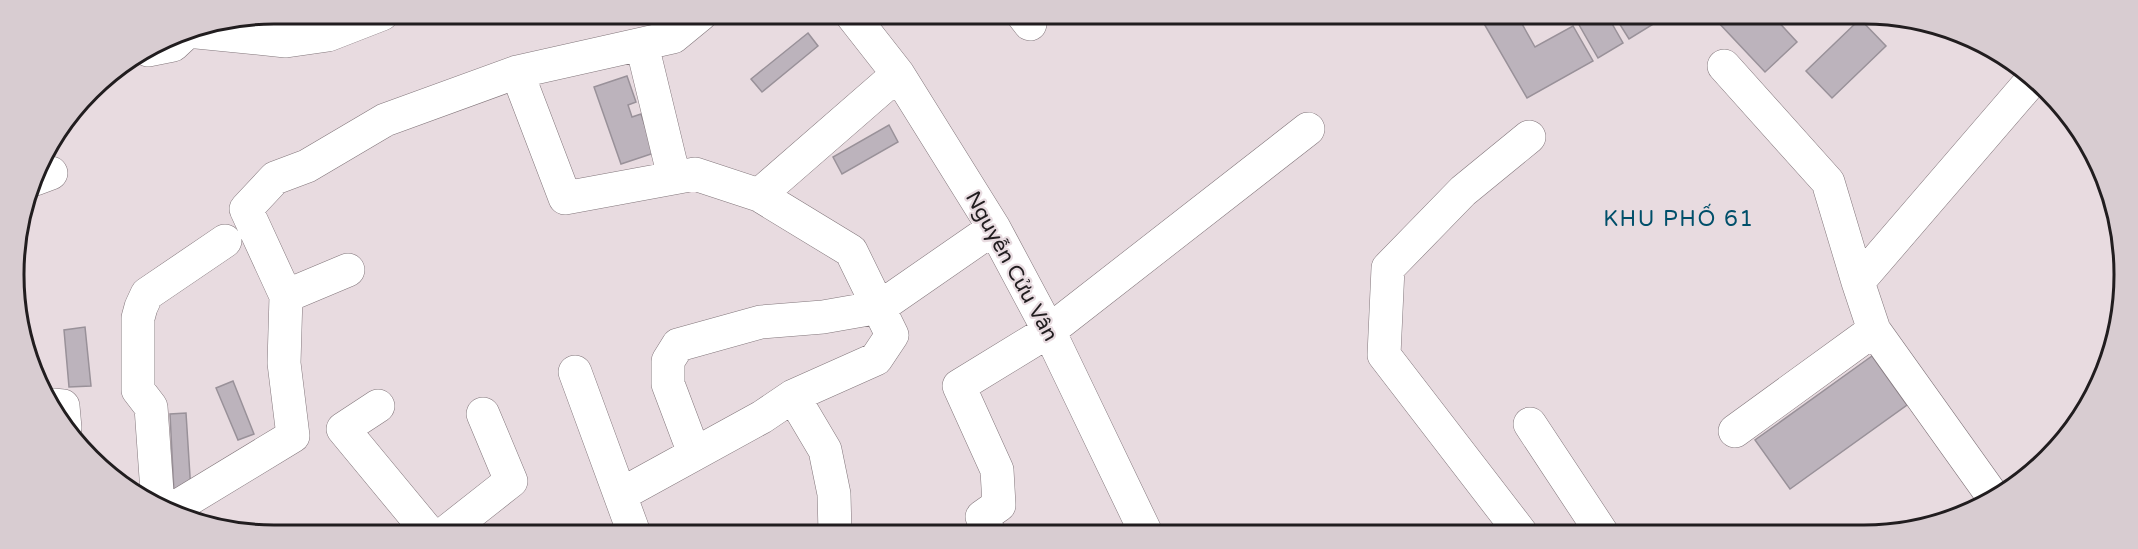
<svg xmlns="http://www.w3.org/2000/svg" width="2138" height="549" font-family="'Varela Round',sans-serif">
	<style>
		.building { fill: #bcb3bc; stroke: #999199; stroke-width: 1.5 }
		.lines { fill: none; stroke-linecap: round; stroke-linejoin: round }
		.minor-casing { stroke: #82767b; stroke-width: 34 }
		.minor { stroke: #fff; stroke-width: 33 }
		.labels { text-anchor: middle; stroke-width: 4.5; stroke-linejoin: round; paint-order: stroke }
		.street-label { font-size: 21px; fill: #211d1f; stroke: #e8dbe0 }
		.neighbourhood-label { font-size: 22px; letter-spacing: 1.5px; fill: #004f6a; stroke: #e8dbe0 }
		.rim { fill: none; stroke: #211d1f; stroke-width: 3 }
	</style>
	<rect width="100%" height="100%" fill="#e8dbe0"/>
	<path class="building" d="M1479,15H1517L1535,47L1573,26L1593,61L1527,98Z
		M1592,15H1607L1623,43L1598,58L1578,23Z
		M1614,15H1668L1629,39Z
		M1723,16H1773L1797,42L1765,72L1717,21Z
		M1860,19L1886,46L1832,98L1806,71Z
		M808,33L818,46L762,92L751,79Z
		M627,76L636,102L628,105L632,117L641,114L654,153L621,164L594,87Z
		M889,125L898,142L842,174L833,157Z
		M85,327L91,386L69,387L64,330Z
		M1872,356L1907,405L1790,489L1755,440Z
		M233,381L254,434L238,440L216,388Z
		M186,413L191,492L174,493L170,414Z"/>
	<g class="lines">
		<g class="minor-casing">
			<path id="minor" d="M851,14L898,74L994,228L1049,331L1146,533
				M1023,15L1030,24
				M187,31L286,41L328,35L382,14
				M642,45L674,177
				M148,50L173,45L189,30
				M1724,66L1828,182L1858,282
				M517,72L565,198L695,174L759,195L898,74
				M35,179L51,173
				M759,195L851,251L892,335L876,359L793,396
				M286,296L348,270
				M575,372L634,533
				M53,405L63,406L65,428
				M378,406L343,429L429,533
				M1530,424L1602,533
				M1735,431L1874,330
				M694,453L668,384V361L678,345L761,322L823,317L880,307L994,228
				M620,495L762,417L793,396L825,450L834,494L835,533
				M1994,498L1874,330L1858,282L2031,81
				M158,506L151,407L138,390V318L141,307L147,294L225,241
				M171,510L293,436L284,363L286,296L246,209L275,178L307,166L385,120L517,72L673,37L701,14
				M445,533L511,481L483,414
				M989,533L982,517L999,505L997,470L959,386L1049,331L1308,129
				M1521,533L1384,355L1388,268L1463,191L1529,137"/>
		</g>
		<use href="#minor" class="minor"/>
	</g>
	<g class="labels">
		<g class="street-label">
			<text transform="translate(1012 266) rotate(61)" y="7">Nguyễn Cửu Vân</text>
		</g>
		<g class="neighbourhood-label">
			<text x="1679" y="226">KHU PHỐ 61</text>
		</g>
	</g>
	<path d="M0 0H2138V549H0ZM274 24H1864A250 250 0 0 1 2114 274V275A250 250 0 0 1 1864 525H274A250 250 0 0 1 24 275V274A250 250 0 0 1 274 24Z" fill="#d8ccd1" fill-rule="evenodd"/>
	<path class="rim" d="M274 24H1864A250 250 0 0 1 2114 274V275A250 250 0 0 1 1864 525H274A250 250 0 0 1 24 275V274A250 250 0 0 1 274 24Z"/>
</svg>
